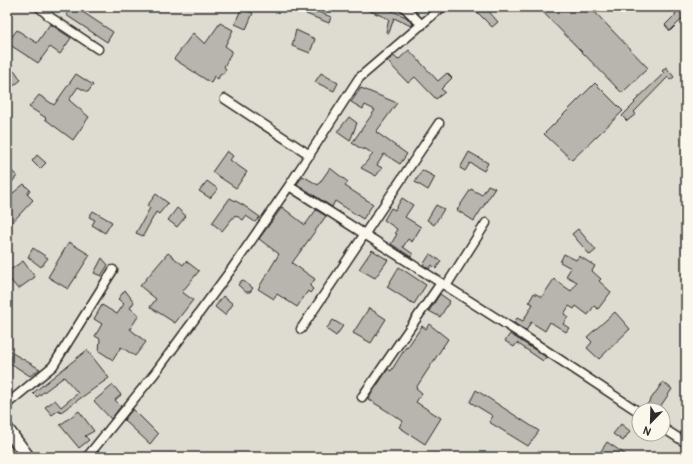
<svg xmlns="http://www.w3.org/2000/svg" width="693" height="464" font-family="Pangolin,sans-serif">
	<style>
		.built { fill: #dedbd1; fill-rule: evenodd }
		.building { fill: #b8b5ae; stroke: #2b2b2b }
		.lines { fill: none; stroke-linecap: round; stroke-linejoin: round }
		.minor-casing { stroke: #2b2b2b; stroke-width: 11 }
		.highway-casing { stroke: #2b2b2b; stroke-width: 15 }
		.minor { stroke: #fbf7ec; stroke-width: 8 }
		.highway { stroke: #fbf7ec; stroke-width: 12 }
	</style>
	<rect width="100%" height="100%" fill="#eeebe0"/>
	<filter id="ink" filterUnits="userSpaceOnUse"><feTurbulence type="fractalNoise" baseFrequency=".025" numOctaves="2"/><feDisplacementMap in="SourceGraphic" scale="8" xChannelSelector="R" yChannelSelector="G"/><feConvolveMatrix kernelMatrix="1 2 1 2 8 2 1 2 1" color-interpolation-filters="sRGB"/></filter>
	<g filter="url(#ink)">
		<path class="built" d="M7,7H686V457H355L344,454L339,457H7ZM639,410H663V434H639Z"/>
		<path class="building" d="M71,7H75L113,32L107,42L66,15Z
			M311,7H320L319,12L331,17L329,23L306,14Z
			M361,7H383L406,17L413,24L411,26L394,18L389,33L386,32L389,19Z
			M478,7H485L498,22L492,27L475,10Z
			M538,7H590L648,68L622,93Z
			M670,7H686V15L670,31L665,25L676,14Z
			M241,9L253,13L246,29L235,24Z
			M220,23L233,30L225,46L232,51L224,67L226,69L223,74L221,73L218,79L214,76L211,83L174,59L193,33L205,44Z
			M50,24L71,38L60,54L50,47L38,63L7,43L17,30L37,43Z
			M296,30L315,39L310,53L292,46Z
			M409,50L438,81L447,73L452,78L441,89L445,92L436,99L415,77L408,83L387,61L394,56L398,60Z
			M666,67L674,77L670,80L668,77L634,112L636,114L627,121L622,116L635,103L634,102L664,73L662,71Z
			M7,69L11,74L15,71L21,80L7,91Z
			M321,73L338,83L334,91L315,82Z
			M76,74L93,85L88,92L78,87L69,100L89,117L73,140L45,119L46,118L29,107L39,95L54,105Z
			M595,83L623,111L572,160L544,134Z
			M361,88L397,103L376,132L407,154L400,164L384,154L377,165L382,168L376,176L361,168L373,154L364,148L363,150L352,143L375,110L365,105L363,109L351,102Z
			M349,117L357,123L350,141L337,132Z
			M227,151L233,156L230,160L247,172L236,188L212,172Z
			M469,152L488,163L484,171L470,163L465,171L460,168Z
			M37,155L46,163L40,169L32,161Z
			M330,168L348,182L345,186L373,204L363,219L335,201L332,207L297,184L303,176L318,185Z
			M11,170L17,176L7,188V175Z
			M422,170L435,177L428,190L415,182Z
			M207,181L218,189L210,198L199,191Z
			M24,184L30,190L27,194L33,200L7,228V198Z
			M488,185L495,188L474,221L457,210L471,189L482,195Z
			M156,194L168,203L159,214L156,212L143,236L136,233L150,208L147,206Z
			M230,198L243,205L260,217L255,222L246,216L243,220L235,215L222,231L212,223Z
			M402,198L413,205L405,217L421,227L412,242L408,239L403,247L413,254L411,257L391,244L397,234L395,233L397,229L384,220L391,208L395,210Z
			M436,205L444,209L434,225L427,220Z
			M282,207L305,225L316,210L326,216L292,263L315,279L310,286L313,289L310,293L308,291L297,307L277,294L274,299L258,289L279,254L259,239Z
			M177,208L186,216L177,227L168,220Z
			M93,211L112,222L105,233L92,225L95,220L89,217Z
			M578,229L596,250L590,255L572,234Z
			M69,242L90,255L68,289L48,277Z
			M33,248L48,258L41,267L28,257Z
			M372,250L388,260L375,278L359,269Z
			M168,253L183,265L186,261L199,271L182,292L193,300L175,323L150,307L156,299L140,286Z
			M430,254L441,261L436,269L432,265L429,269L423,265Z
			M564,254L576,260L579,256L595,266L592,271L601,279L599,281L611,292L598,309L594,306L588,315L576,306L574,309L569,306L564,314L568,317L563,324L569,328L566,332L550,322L545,331L531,322L526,331L514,323L517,318L523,321L533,304L529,302L534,293L542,297L554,279L571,291L577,282L566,276L571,268L560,262Z
			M102,258L108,265L101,276L94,273Z
			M23,261L35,277L18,289L7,276V272Z
			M399,267L426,285L414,304L387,287Z
			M242,280L253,288L250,292H246L238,285Z
			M125,290L134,302L130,308L139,315L130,329L146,342L135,356L121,347L113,360L99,351L100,339L95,336L102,324L94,319L102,305L117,314L124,304L118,299Z
			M440,294L450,301L440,317L429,311Z
			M223,296L233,304L225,315L215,307Z
			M369,308L386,319L371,343L353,333Z
			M615,312L630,329L599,359L587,348L592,342L587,337Z
			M333,320L343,326L336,336L326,329Z
			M429,324L448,339L416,388L422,393L416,402L441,418L425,444L399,427L403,421L368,399L388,369L391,371L406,347L407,348L422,326L426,329Z
			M510,334L546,357L543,361L517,343L514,347L505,341Z
			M7,350L40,369L30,376L7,361Z
			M87,350L109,378L61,412L59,410L52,415L45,407L55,400L61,407L78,393L64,377L37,397L33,393Z
			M663,382L672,389L658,410H652L646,406Z
			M113,385L121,395L115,400L121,406L111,419L94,401Z
			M476,390L539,431L528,446L489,422L493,416L470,402Z
			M133,409L158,434L150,444L124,420Z
			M79,411L94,431L85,436L89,440L79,448L60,425Z
			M621,424L630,431L623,441L613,434Z
			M607,442L629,457H597Z"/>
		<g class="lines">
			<g class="minor-casing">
				<path id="minor" d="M39,7L50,17L98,49
					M404,7L422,25
					M225,99L310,155
					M289,186L518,332L639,412
					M446,286L486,223
					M301,329L439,123
					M362,397L441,283
					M7,404L53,366L113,270
					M663,428L686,443
					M87,457L155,373L233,267L289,186L359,78L442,7"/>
			</g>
			<g class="highway-casing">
				<path id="highway" d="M7,429L28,457"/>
			</g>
			<use href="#minor" class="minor"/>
			<use href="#highway" class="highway"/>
		</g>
	</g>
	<rect width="693" height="464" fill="none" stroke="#fbf7ec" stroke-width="24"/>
	<rect x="12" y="12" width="669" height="440" fill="none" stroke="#2b2b2b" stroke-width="1.5" filter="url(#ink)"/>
	<g transform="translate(651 422) rotate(203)"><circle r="19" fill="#fbf7ec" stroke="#a8a59f"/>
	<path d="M0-3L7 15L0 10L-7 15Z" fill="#2b2b2b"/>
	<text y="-6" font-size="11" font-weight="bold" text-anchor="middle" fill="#2b2b2b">N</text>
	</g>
</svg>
